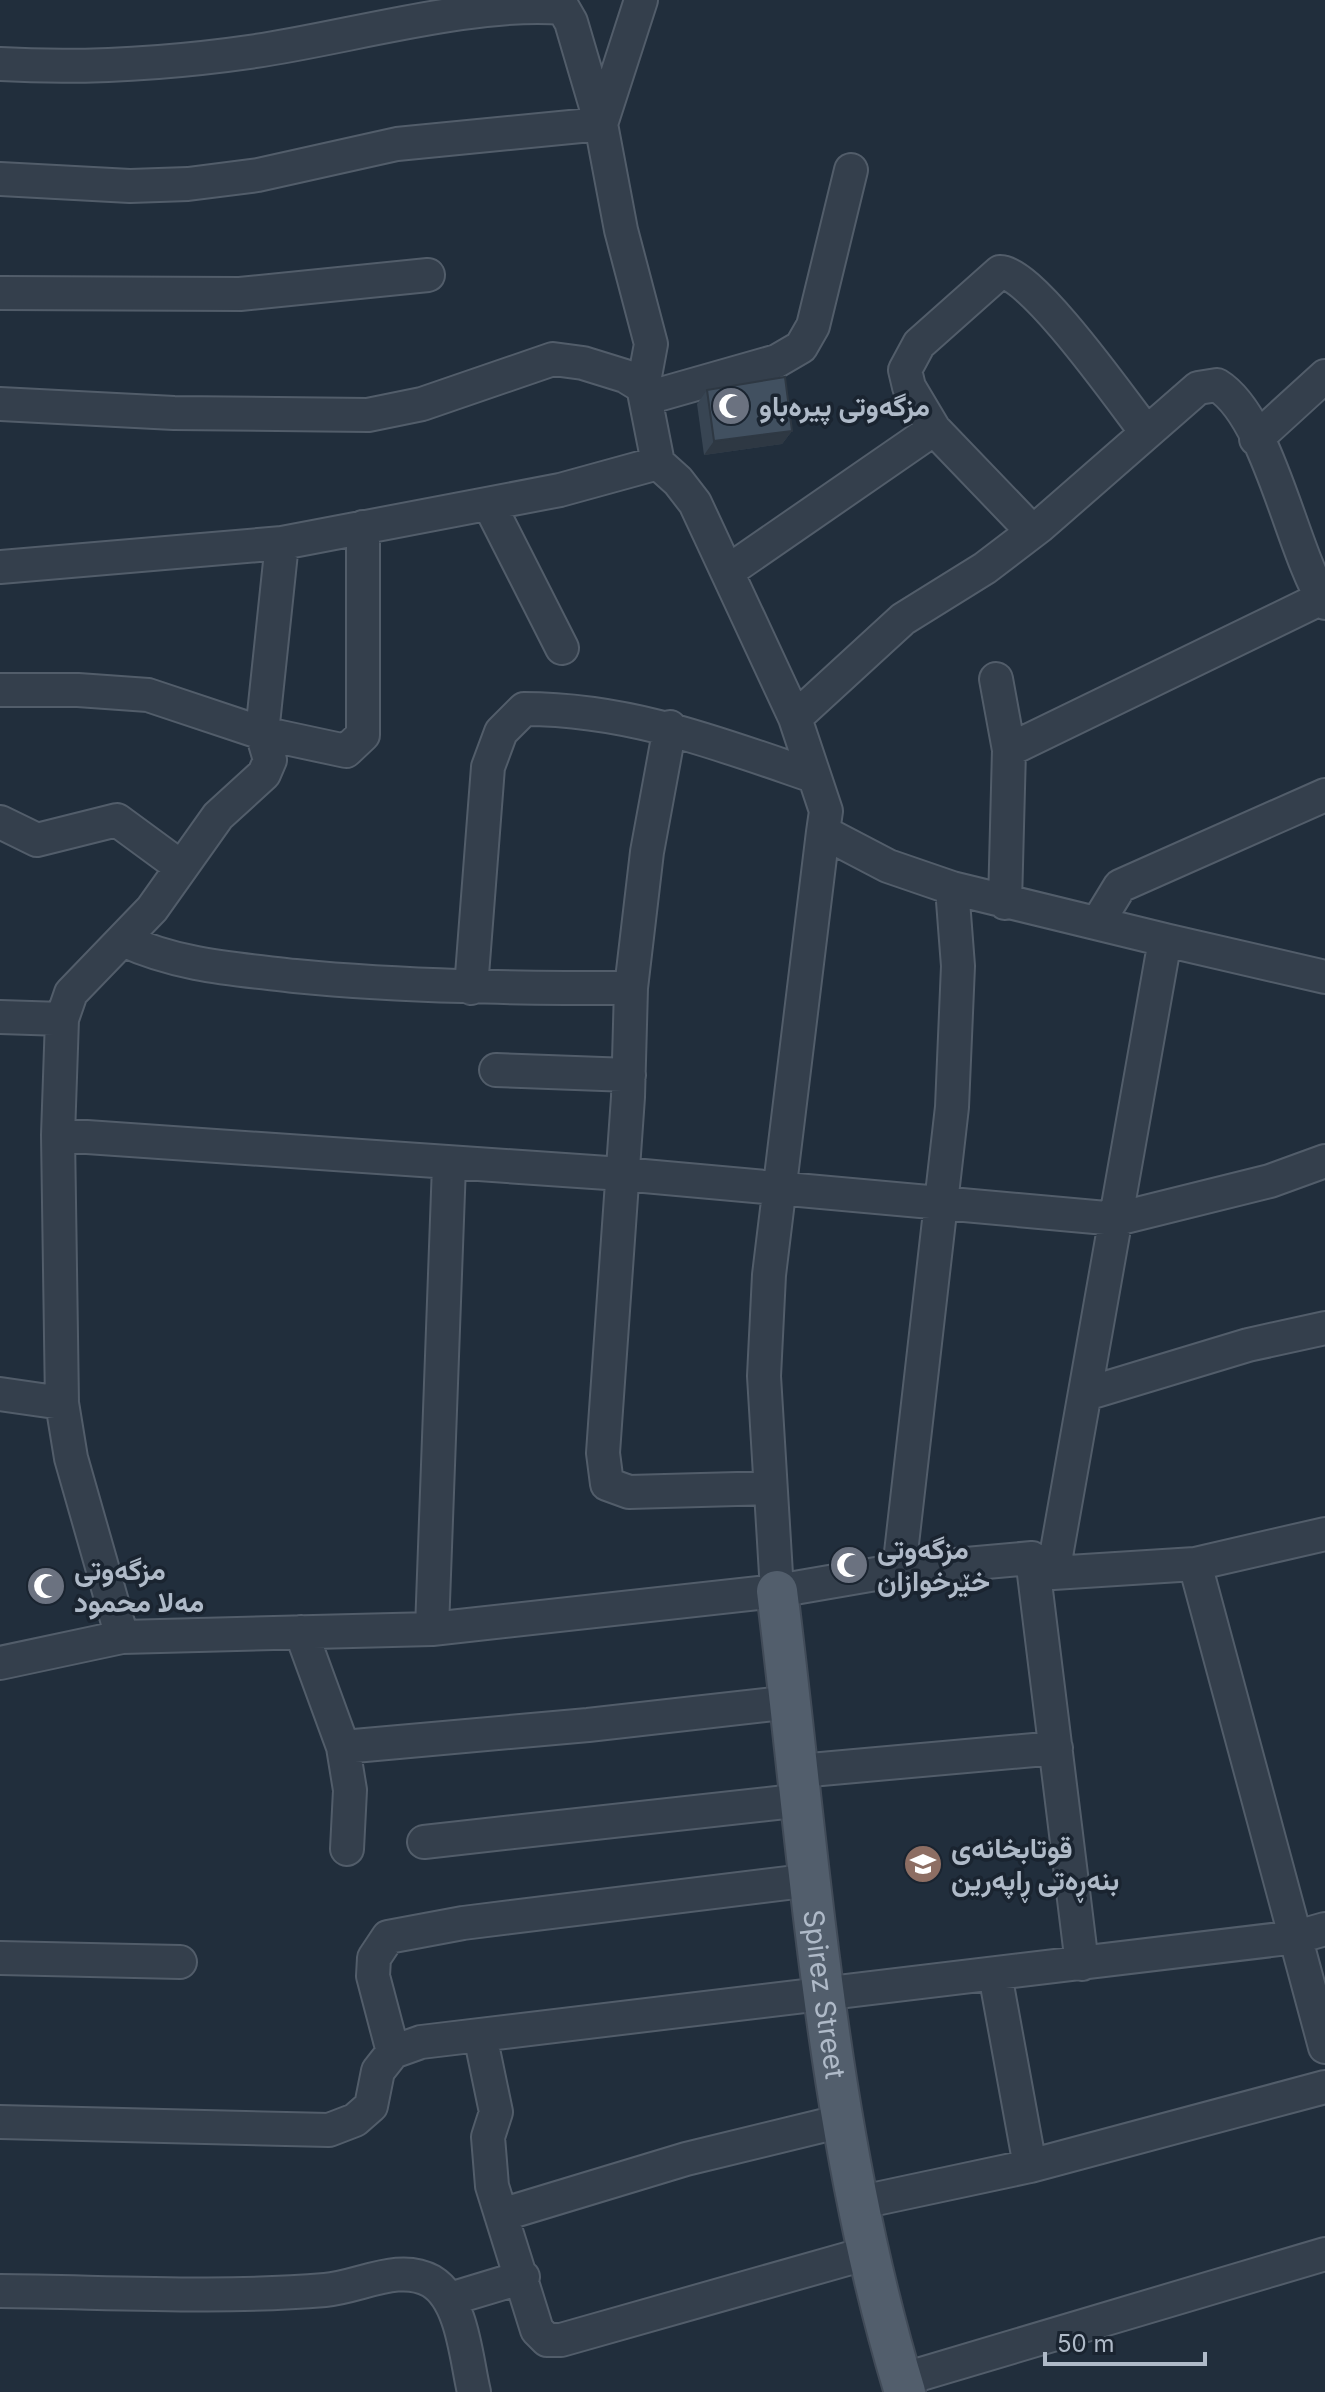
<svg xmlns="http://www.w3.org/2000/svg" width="1325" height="2392" font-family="Inter,Vazirmatn,sans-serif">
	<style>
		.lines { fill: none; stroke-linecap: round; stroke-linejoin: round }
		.minor-casing { stroke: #525d6a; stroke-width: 36 }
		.major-casing { stroke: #414b58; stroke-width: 44 }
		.minor { stroke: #343f4c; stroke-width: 32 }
		.major { stroke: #525e6c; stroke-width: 40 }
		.wall { fill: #384553 }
		.shaded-wall { fill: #2e3843 }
		.building { fill: #415060; stroke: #2e3843; stroke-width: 2 }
		.labels { text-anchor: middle; stroke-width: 7; stroke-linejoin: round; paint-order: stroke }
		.poi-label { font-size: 28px; font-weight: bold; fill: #afbac8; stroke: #1a2430; text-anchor: start }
		.street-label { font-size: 28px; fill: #afbac8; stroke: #1a2430 }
	</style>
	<rect width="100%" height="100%" fill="#212e3c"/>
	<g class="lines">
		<g class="minor-casing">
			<path id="minor" d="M641,0L601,124L621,230L651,344L643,387
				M0,64C84,69 173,63 256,51C345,38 477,0 563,8L571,22L601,124L397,144L258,175L188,184L130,186L0,179
				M0,293L240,294L428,275
				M647,398L777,361L801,347L813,326L851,170
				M0,404L174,413L368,415L422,404L553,359L583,363L625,376L643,387L658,463
				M934,429L1032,531
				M1256,439L1325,376
				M489,504L562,648
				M0,567L282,543L560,490L658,463L678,481L695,503L795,718L826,811L823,832L888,866L952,888L1165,940L1053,1573
				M727,572L934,429L909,387L905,370L919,344L1000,272C1031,271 1123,402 1146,432
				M996,679L1009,750L1005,903
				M0,690H78L148,695L262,733L346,751L363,735V527
				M795,718L903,619L985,568L1040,526L1198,388L1217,385C1269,417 1291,549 1325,603
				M670,727L647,852L631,988L628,1097L603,1453L607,1484L629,1492L769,1488
				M1009,750L1322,598
				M0,822L37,840L117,820L181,867
				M1098,922L1120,886L1325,795
				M123,940C179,966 235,969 295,976C407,987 518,988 631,988
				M1165,940L1325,977
				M471,988L488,767L501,732L524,709C628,709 717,743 813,776
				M0,1017L62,1019
				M496,1070L629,1075
				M58,1135L622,1174L1117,1219L1270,1181L1325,1161
				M0,1394L62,1403
				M1086,1394L1248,1345L1325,1328
				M1032,1558L1082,1964
				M1195,1564L1325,2047
				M899,1570L952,1107L958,966L952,888
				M777,1591L764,1376L769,1275L823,832
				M432,1629L449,1165
				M301,1632L343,1747L350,1790L347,1849
				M122,1637L71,1458L62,1403L58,1135L62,1019L71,993L152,909L218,816L264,774L270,760L262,733L282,543
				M0,1663L122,1637L432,1629L777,1591L899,1570L1032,1558L1053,1573L1195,1564L1325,1534
				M343,1747L588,1725L791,1702
				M799,1771L1056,1748
				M424,1842L803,1800
				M0,1958L180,1962
				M995,1974L1030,2166
				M480,2035L496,2112L488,2137L492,2186L537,2330L547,2340H561L868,2253
				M393,2052L373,1976L374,1958L388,1937L463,1923L812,1880
				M0,2122L329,2130L355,2120L371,2106L378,2071L393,2052L421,2042L1297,1937L1325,1929
				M857,2203L1030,2166L1325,2087
				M501,2215L686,2159L842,2121
				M0,2291C108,2292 217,2299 325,2290C360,2287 399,2263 431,2281C463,2300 466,2359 474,2392
				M450,2299L523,2277
				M901,2380L1325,2254"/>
		</g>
		<g class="major-casing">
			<g id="major">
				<path id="s1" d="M777,1591C810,1858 826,2133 905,2392"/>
			</g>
		</g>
		<use href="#minor" class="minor"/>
		<use href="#major" class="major"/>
	</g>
	<path class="wall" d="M707,390L792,431L782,444L704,455L697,404Z"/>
	<path class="shaded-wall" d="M792,431L782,444L704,455L714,441Z"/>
	<path class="building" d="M785,377L792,431L714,441L707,390Z"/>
	<defs>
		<g id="mosque-disc" transform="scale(2)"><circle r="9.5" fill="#6b7280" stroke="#1a2430"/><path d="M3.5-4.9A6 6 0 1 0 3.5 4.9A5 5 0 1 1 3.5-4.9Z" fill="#fff"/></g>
		<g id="school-disc" transform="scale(2)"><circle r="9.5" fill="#8d6e63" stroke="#1a2430"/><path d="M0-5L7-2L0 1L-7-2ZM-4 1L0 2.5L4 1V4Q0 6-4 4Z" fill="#fff"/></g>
	</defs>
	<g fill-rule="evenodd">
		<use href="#mosque-disc" x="731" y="406"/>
		<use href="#mosque-disc" x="849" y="1565"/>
		<use href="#mosque-disc" x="46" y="1586"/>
		<use href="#school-disc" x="923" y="1864"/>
	</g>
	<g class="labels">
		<g class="poi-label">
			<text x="759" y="416">مزگەوتی پیرەباو</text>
			<text x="877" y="1559">مزگەوتی<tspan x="877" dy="32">خێرخوازان</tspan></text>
			<text x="74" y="1580">مزگه‌وتی<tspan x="74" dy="32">مه‌لا محمود</tspan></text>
			<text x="951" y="1858">قوتابخانەی<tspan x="951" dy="32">بنەڕەتی ڕاپەرین</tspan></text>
		</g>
		<g class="street-label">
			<text dy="10" stroke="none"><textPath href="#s1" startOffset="406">Spirez Street</textPath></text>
		</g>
	</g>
	<path d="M1045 2352v12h160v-12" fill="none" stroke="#afbac8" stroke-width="4"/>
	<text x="1057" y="2352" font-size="24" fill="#afbac8" stroke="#1a2430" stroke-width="6" paint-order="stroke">50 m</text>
</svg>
